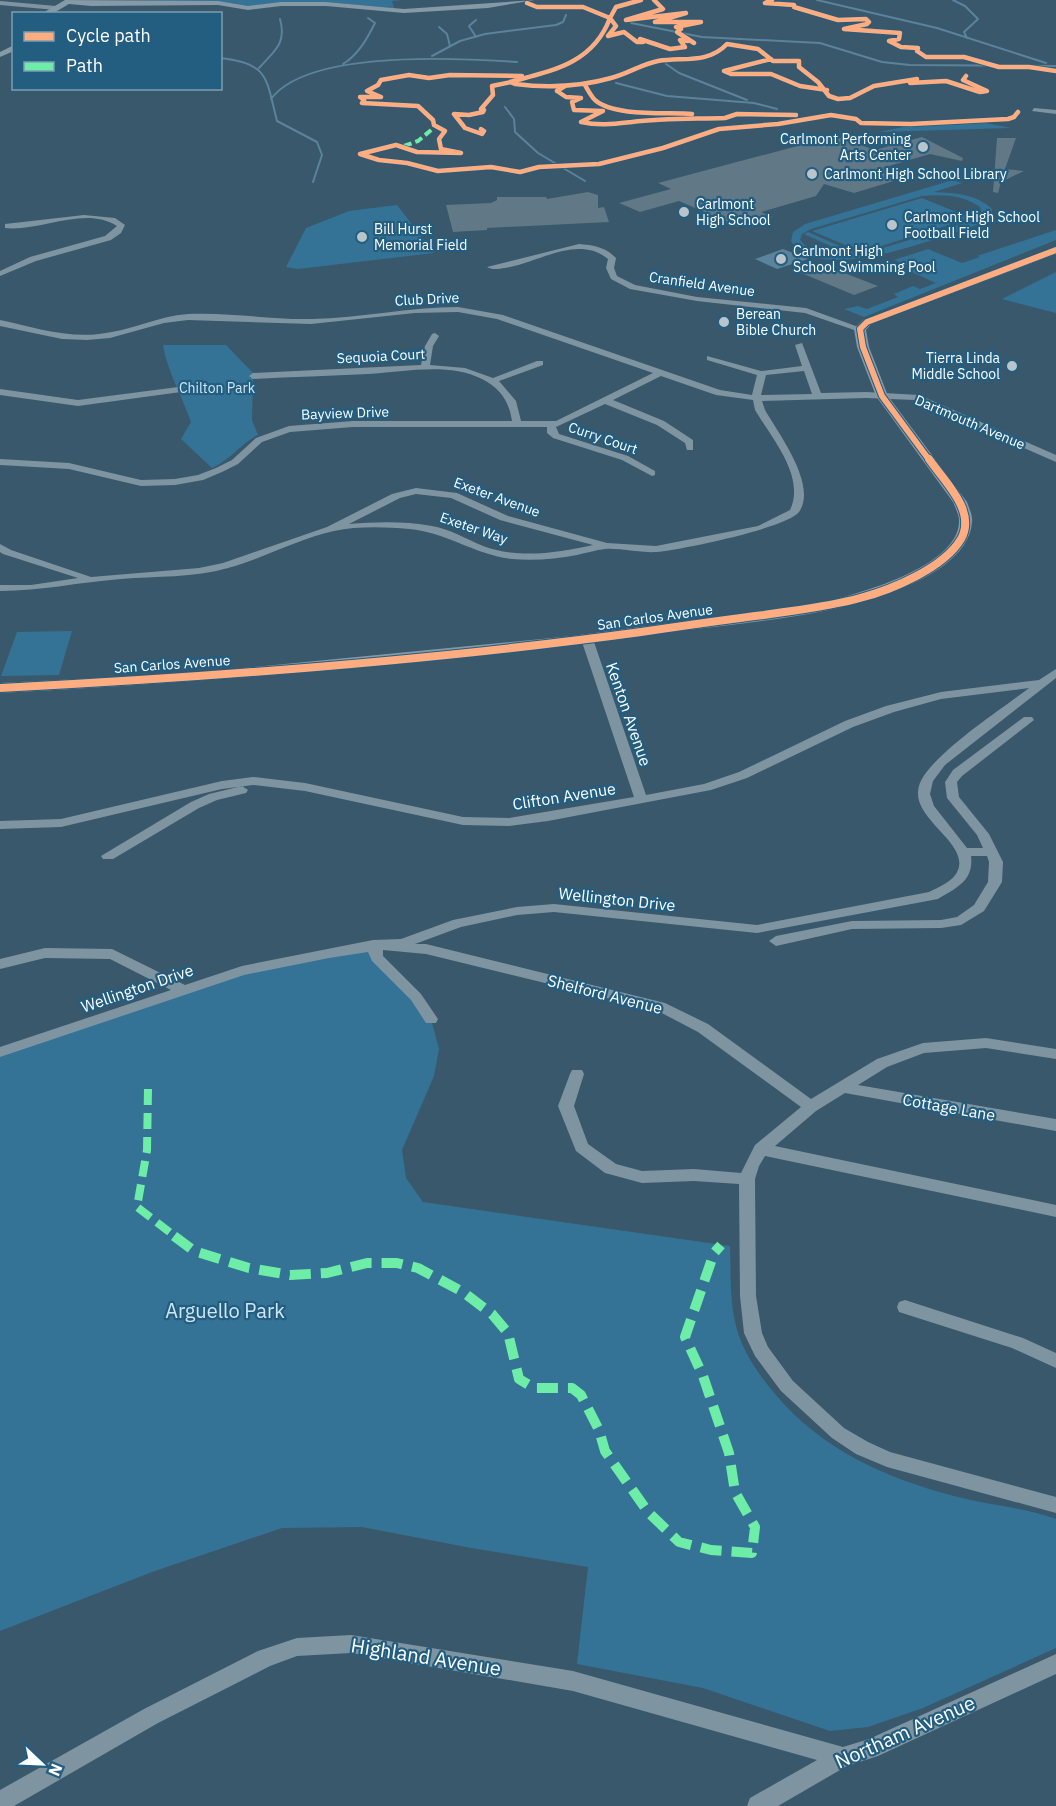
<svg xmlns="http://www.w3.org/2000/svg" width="1056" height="1806" font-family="'IBM Plex Sans',sans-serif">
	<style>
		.green { fill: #347396; fill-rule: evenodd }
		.water { fill: #5b839b }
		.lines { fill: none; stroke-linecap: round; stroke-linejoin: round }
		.stream { stroke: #5b839b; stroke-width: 2 }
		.building { fill: #617886 }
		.street { fill: #7f94a1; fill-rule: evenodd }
		.secondary { fill: #8599a6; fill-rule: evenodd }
		.quiet-far2 { stroke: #6deda7; stroke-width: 4; stroke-dasharray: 8 4; stroke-linecap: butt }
		.quiet-far1 { stroke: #6deda7; stroke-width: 8; stroke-dasharray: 16 8; stroke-linecap: butt }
		.quiet { stroke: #6deda7; stroke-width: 10; stroke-dasharray: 21 10; stroke-linecap: butt }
		.cycleway-far2-casing { stroke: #235e81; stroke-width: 6 }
		.cycleway-far1-casing { stroke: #235e81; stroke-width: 8 }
		.cycleway-casing { stroke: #235e81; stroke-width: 10 }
		.cycleway-far2 { stroke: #ffac80; stroke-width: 4.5 }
		.cycleway-far1 { stroke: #ffac80; stroke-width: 6 }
		.cycleway { stroke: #ffac80; stroke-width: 8 }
		.poi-dot { fill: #bac5cb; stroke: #235e81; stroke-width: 2 }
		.labels { text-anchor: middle; stroke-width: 4.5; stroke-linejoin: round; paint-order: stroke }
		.far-poi-label { font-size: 14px; fill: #fff; stroke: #235e81; text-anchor: start }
		.far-street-label { font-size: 14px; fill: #fff; stroke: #235e81 }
		.far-park-label { font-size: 14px; fill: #cde7f6; stroke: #235e81 }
		.street-label { font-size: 16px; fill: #fff; stroke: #235e81 }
		.near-park-label { font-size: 20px; fill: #cde7f6; stroke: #235e81 }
		.near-street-label { font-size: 20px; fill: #fff; stroke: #235e81 }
	</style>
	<rect width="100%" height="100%" fill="#39586b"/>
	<path class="green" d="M131,0H403L392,1L394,8L325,2L252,7L229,3Z
		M927,122H980L1011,128L879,132Z
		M953,180L962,183L934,192C954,193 977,194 992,209V215L980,224C941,236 819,287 791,241L793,232L805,224ZM922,196C941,194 964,195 980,207L982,214L971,221L860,255L808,232L804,234L853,256C836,257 811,255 800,240L802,234L811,229Z
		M922,198L971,218L862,252L812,231Z
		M397,205L434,253L298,269L286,267L306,228L349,211Z
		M1056,230V240L864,317L844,309L858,306L867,309L898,297L894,294L913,286L920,289L936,283L907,270L911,267L894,260L928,249L962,263L980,257L977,256Z
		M1056,272V313L1002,299Z
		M163,345H226L253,373L252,420L258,435C241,444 231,459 214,467L212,468L181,439L191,422C182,396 167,371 163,345Z
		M72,631L59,675L1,676L17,632Z
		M373,945L431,1019L439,1049L434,1076L402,1150L406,1178L423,1202L730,1246C731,1276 729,1307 739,1336C747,1358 760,1376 775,1394C821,1449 885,1478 954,1496C987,1505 1023,1507 1056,1519V1648L923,1708L868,1727L830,1731L703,1688L577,1664L588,1567L471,1548L362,1527L282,1528L152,1572L0,1631V1052C123,1010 245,967 373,945Z"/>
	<path class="water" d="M783,249L808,259L777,269L755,259Z"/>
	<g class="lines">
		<path class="stream" d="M817,0L937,28L1046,63
			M953,0L965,6L978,19L964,32L967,38
			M476,20L469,26L476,37
			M631,23L702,37L820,43L882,62L910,65L1056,66
			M439,27L447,34L450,46
			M432,56L460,41L485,34L556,25L563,22L566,15
			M220,58C269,63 266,78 277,121L317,142L322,155L313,182
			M343,64C358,55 367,39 375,23L368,18
			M666,64L679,73L747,100
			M259,68C274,51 287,44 280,19
			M616,83L667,96L754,103L777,109
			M271,99C308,49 459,58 517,62
			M505,107L514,119L515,132L538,153L585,181"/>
	</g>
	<path class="building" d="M835,136L875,150L922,137L963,158L962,161L930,154L882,168L907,177L854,193L824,184L816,196L761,212L773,217L739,227L679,201L640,212L619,203L671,189L658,183Z
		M997,138H1016L1005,169L1024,171L1001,182L998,193L993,192Z
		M588,192L598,195V208L604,207L609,222L487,228V230L453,232L446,205L491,203L497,200V197H546L547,199Z
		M817,266L834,272L839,271L878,286L854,295L799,272Z"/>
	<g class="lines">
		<path class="street" d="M0,1L56,6L59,8L56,10L0,5Z
			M1034,108L1056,110V114L1032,111Z
			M84,215L115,218L125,225L121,233L111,240L36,261L0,276V271L30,257L105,236L117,226C85,205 40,232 5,228V224Z
			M579,244C594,245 605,247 616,258L614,268L617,276L635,285L697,297L806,308L864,329L857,331L805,313L697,301L630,289L611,279L606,268L608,259C578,234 538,263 505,268C498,269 492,270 487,267Z
			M458,307L503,315L720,390L752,395L757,375L707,360V356L761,371L802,366L795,345L802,343L821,393L866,392L919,395L1056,455V462L914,400L866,398L762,401L765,410C778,433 818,485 799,512C787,528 680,550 656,552C639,553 622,548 605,549C596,550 586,553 577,555C556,559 534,561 512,559C475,555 446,532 409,529C386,527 357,526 334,531C298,539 264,558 228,568C194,578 156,576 121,579C80,582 41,591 0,591V585H31L78,578L3,554L0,552V544L11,550L91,577L199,568L223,563L327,527L392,494L416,488L457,493L508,516L607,543L656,546L758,526L790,510C806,477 771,437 755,410L753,400L716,395L661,376L613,400L664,421L693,440V450H687L685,443L657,425L605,404L556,427L559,434L628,456L655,471V475L652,476L622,460L553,438L547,433V427H353L290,432L262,442L238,464L222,472L203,480L175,485L141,486L69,469L0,465V459L69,463L141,480L175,479L198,475L216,468L232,460L256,438L289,426L353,421H512C509,401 500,388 482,379C448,362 404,372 368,374C330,376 291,377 253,379L249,376L253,373L421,365L425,346L432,334L435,333L439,336L433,346L430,365L465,368L493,378L537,361H543V365L499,381L516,401L521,421H556L653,373L497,319L458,312L415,313L311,324L188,320L164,323L110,338L87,340L62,339L0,326V320C32,327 66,338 99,334C130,331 158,316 188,314C230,312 271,320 312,319C361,318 409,307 458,307ZM804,371L812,394L761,395L766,375ZM416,494L451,498L500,520L593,545C557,553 518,559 483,546C466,539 450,529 432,526C404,521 376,522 349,524L400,498Z
			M178,387L183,390L181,392L78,406L0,395V389L78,400Z
			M587,636L593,639L646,795L704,784L739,772L845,721L886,706L941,692L1039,680L1056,669V678L945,765L933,781L930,794L934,806L967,848H983L977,835L947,798L945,782L953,770L1024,717H1032L1034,720L962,776L957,782L959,797L989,834L1003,862L1002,882L984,911L961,925L941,928L852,929L776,946L769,941L776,936L852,921L941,920L957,917L974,905L988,882L989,862L987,856H971C974,881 956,888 938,899L757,933L554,912L517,915L461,927L415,944H426L665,1003L708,1024L811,1099L877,1059L923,1043L986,1038L1056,1049V1059L986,1048L924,1053L887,1067L858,1085L1056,1119V1131L845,1093L816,1111L775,1146L1056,1205V1217L765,1156L759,1166L755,1179L756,1296L762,1333L768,1347L793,1381L844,1428L868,1442L890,1452L1056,1497V1513L887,1467L856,1454L832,1438L781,1391L755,1356L744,1333L740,1296L739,1184L694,1181L642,1183L605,1173L576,1151L558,1106L570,1074L572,1070H582L584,1074L574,1106L588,1144L616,1164L642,1171L694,1169L741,1173L755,1145L801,1107L698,1032L656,1010L426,954L383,950V956L421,994L438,1019L436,1023H426L411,1000L372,961L368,952L329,958L244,975L0,1057V1047L171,990L110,959L45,958L0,969V959L45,948L112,949L185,985L242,966L373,940L401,939L453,920L517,907L554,904L757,925L929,892C939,887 954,881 958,870C969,842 909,818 919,786C927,757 1003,708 1029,688L941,699L894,712L853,727L747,778L711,790L548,821L509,826L463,825L305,791L253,785L222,789L61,827L0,829V821L61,819L222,781L253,777L305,783L463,817L509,818L634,797L581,639Z
			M242,786L248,790L246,793L217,800L199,808L113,859H103L101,856L191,802L209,794Z
			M905,1300L1023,1338L1056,1353V1368L1012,1348L899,1312L897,1307L899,1302Z
			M351,1635L573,1671L843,1747L869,1739L1056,1654V1674L878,1756L847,1766L778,1806H747L750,1798L817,1760L573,1691L351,1653L297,1656L270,1666L158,1723L14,1806H0V1790L144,1709L258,1651L297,1638Z"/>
		<path class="secondary" d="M65,0L218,1L248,6L281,2H326L404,9L535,0L488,8L404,13L326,6H281L248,10L218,5L91,6L69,4L52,14H41Z
			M14,45V51L0,57V52Z
			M1056,247V254L871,324L866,330L869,347L888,396L967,502C969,508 973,516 972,522C970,556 927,578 900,589C825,619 735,623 656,634C438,664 219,681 0,693V683L192,673L572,636L820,603C855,595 961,567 959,520C959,515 955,507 953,502L876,396L857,347L854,329L863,320Z"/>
		<path class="quiet-far2" d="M404,146L418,141L436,126"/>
		<path class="quiet-far1" d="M148,1089L147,1150L137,1207L176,1237"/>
		<path class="quiet" d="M174,1236L194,1251L249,1268L290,1275L327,1273L367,1263H397L418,1268L463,1292L492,1314L508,1333L519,1379L534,1388H572L581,1395L599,1430L605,1451L648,1512L679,1542L711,1550L752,1553L755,1527L735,1492L729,1453L703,1376L685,1337L714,1253L721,1245"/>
		<g class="cycleway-far2-casing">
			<path id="cycleway-far2" d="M641,0L616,7L610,18L616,26L608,36L624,32L637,42H643L640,39L670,49L685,47L680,40L688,41
				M654,0L663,9L626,20L686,13L655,22H701L676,27L681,29L677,32L694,43
				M772,0L765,3L794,5V7L838,20L866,19L869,22L867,24L844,29L900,33L899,39L889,41L901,47L918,48L917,51L926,57H964L999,67H1029L1056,71
				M527,3L537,7H583L610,18C593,64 551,71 510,82L515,84C547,88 579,87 611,78C627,74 642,64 658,61C683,57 708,64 727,44L758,49L773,61H799V67L818,82L829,96L838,99L850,98L874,86L917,79
				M771,59L724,71L731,74H771L800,86L827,90
				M522,76L450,75L429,78L409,75L381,80L378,85L367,91L381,97H360L364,100L362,103L418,106L433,120L434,125L445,131L439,139L441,149L461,153L417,152L396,145L360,154L379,160L407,163L438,171L491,167L520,172L539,167L599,164L663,148L719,129L778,124L831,115L856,119L861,123L911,124L1008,119L1014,117L1018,112
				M910,83L946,81L980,92L987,91L963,80L966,76
				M585,85C588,90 591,96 595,100C614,117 667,112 692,114
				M565,86L557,91L566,97L581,98L572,102L574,110L603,111L581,122C599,126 614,124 632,122C662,118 694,119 725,118L737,114L796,115
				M481,129L484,131L482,134L465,128L454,114L469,115L483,112L484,110L481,109L493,95L492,86L511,82"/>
		</g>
		<g class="cycleway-far1-casing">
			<path id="cycleway-far1" d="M930,461L882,396L863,347L860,329L867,322L1056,250"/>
		</g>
		<g class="cycleway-casing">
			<path id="cycleway" d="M0,688C214,677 428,661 641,632C682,626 723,620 764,615C796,610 828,607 860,598C891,590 944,568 961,539C977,511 944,481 929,459"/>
		</g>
		<use href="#cycleway-far2" class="cycleway-far2"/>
		<use href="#cycleway-far1" class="cycleway-far1"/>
		<use href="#cycleway" class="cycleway"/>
	</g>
	<g class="poi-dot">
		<circle cx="923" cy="147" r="6"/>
		<circle cx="812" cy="174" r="6"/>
		<circle cx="684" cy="212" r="6"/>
		<circle cx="892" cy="225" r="6"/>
		<circle cx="362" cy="237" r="6"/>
		<circle cx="781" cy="259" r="6"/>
		<circle cx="724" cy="322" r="6"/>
		<circle cx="1012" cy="366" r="6"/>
	</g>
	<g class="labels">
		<g class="far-poi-label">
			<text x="911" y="144" text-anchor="end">Carlmont Performing<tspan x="911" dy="16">Arts Center</tspan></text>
			<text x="824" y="179">Carlmont High School Library</text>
			<text x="696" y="209">Carlmont<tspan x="696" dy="16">High School</tspan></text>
			<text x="904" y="222">Carlmont High School<tspan x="904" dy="16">Football Field</tspan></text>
			<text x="374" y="234">Bill Hurst<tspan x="374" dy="16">Memorial Field</tspan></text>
			<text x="793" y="256">Carlmont High<tspan x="793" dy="16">School Swimming Pool</tspan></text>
			<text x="736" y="319">Berean<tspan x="736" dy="16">Bible Church</tspan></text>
			<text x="1000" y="363" text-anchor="end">Tierra Linda<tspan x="1000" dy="16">Middle School</tspan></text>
		</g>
		<g class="far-street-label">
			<text transform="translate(702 284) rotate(8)" y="5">Cranfield Avenue</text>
			<text transform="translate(427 299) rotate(-3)" y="5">Club Drive</text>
			<text transform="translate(381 356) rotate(-3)" y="5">Sequoia Court</text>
			<text transform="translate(345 413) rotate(-2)" y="5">Bayview Drive</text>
			<text transform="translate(970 422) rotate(23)" y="5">Dartmouth Avenue</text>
			<text transform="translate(603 438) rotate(19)" y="5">Curry Court</text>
			<text transform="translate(497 497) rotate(20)" y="5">Exeter Avenue</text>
			<text transform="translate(474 528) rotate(19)" y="5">Exeter Way</text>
			<text transform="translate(655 617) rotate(-8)" y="5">San Carlos Avenue</text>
			<text transform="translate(172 664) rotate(-4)" y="5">San Carlos Avenue</text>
		</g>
		<g class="far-park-label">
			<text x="217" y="393">Chilton Park</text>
		</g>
		<g class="street-label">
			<text transform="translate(629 714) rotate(71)" y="6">Kenton Avenue</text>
			<text transform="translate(564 796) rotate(-9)" y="6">Clifton Avenue</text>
			<text transform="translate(617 899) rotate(6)" y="6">Wellington Drive</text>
			<text transform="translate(137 988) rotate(-19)" y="6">Wellington Drive</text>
			<text transform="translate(605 994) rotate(14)" y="6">Shelford Avenue</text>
			<text transform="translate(949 1107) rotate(10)" y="6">Cottage Lane</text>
		</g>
		<g class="near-park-label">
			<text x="225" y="1318">Arguello Park</text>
		</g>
		<g class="near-street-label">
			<text transform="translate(426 1657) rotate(9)" y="7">Highland Avenue</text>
			<text transform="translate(905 1732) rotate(-24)" y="7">Northam Avenue</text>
		</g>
	</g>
	<rect x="12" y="12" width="210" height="78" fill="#235e81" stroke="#7b9eb3" stroke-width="1.5"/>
	<rect x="24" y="32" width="30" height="9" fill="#ffac80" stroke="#7b9eb3" stroke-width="1.5"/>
	<text x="66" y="42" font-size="18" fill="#ffffff">Cycle path</text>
	<rect x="24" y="62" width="30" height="9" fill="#6deda7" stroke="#7b9eb3" stroke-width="1.5"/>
	<text x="66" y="72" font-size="18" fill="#ffffff">Path</text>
	<g transform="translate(42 1764) rotate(113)" stroke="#235e81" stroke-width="4.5" paint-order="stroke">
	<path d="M0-4.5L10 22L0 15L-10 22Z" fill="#ffffff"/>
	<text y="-9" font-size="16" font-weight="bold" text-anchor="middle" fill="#ffffff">N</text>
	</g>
</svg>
